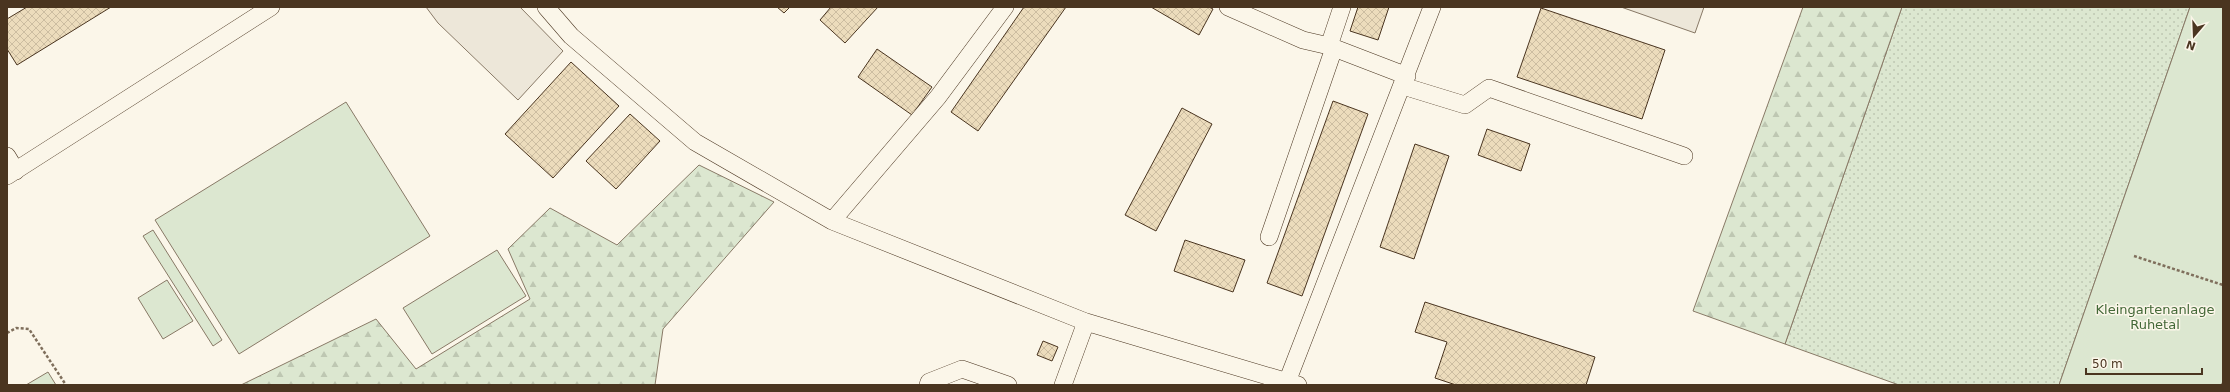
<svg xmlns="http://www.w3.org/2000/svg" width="2230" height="392" font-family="'DejaVu Sans',sans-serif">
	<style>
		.grass { fill: url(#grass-dots); stroke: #887966 }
		.forest { fill: url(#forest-firs); stroke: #887966 }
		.garden { fill: #dce7d0; stroke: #887966 }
		.parking { fill: #ede7d9; stroke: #887966 }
		.building { fill: url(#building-cross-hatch); stroke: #4a3520 }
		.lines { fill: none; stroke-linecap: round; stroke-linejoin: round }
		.minor-casing { stroke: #4a3520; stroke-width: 18 }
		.path { stroke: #7f6f5c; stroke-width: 2.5; stroke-dasharray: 3 2; stroke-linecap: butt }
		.minor { stroke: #fbf6e9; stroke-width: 17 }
		.labels { text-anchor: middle; stroke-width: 3; stroke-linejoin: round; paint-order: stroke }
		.park-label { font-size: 13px; fill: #436837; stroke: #fbf6e9 }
	</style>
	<defs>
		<pattern id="grass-dots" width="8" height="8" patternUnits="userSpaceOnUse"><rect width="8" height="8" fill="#dce7d0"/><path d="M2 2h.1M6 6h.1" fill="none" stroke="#bec7b2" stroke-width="1.8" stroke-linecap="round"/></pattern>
		<pattern id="forest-firs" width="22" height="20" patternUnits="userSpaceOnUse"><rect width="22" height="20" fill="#dce7d0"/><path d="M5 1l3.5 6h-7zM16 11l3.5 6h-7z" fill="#bec7b2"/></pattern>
		<pattern id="building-cross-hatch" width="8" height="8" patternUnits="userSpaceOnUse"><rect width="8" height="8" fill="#ecdcbc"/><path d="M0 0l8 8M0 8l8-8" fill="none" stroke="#ccbda1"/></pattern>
	</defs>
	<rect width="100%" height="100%" fill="#fbf6e9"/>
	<path class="grass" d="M1902,7H2190L2059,385H1899L1785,344Z"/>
	<path class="forest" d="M1803,7H1902L1785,344L1693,311Z
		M699,165L774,202L663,329L655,385H241L376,319L416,369L530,299L508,249L550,208L617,245Z"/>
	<path class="garden" d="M2190,7H2223V385H2059Z
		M346,102L430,236L239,354L155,220Z
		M153,230L222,340L213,346L143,236Z
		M497,250L526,296L432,354L403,308Z
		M167,280L193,321L163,339L138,298Z
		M48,372L56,385H26Z"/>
	<path class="parking" d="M426,7H520L563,51L518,100L438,23Z
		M1621,7H1704L1695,33Z"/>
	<path class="building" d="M27,7H111L17,65L7,49V19Z
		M777,7H790L784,13Z
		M831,7H878L845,43L820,20Z
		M1024,7H1066L978,131L951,112Z
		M1151,7H1209L1213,9L1199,35Z
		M1358,7H1389L1378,40L1350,31Z
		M1541,8L1665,50L1642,119L1517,77Z
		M877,49L932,87L912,115L858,77Z
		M571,62L619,106L553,178L505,134Z
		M1333,101L1368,114L1302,296L1267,283Z
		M1182,108L1212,124L1156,231L1125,215Z
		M630,114L660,141L616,189L586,161Z
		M1487,129L1530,144L1521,171L1478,155Z
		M1415,144L1449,156L1414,259L1380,247Z
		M1185,240L1245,260L1233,292L1174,271Z
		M1425,302L1595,357L1586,385H1456L1435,378L1447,342L1415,332Z
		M1043,341L1058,347L1052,361L1037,355Z"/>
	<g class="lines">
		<g class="minor-casing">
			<path id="minor" d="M546,7L571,36L695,142L832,221L1086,322L1298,385
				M1228,7L1303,40L1329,46L1407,76
				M1329,46L1342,7
				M1403,86L1465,105L1489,88L1684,156
				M7,156L16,171
				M7,176L271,7
				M832,221L938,97L1005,7
				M1269,237L1334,48
				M1287,382L1432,7
				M928,385L929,382L962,369L1008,385
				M1063,385L1086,322"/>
		</g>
		<path class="path" d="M2134,256L2223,285
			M7,333L16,328L29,329L66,385
			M2222,385L2223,383"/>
		<use href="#minor" class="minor"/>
	</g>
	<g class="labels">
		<g class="park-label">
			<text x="2155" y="314">Kleingartenanlage<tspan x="2155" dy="15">Ruhetal</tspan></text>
		</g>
	</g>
	<rect width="2230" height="392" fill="none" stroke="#4a3520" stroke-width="16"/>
	<g transform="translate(2194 36) rotate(199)" stroke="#fbf6e9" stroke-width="3" paint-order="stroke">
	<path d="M0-3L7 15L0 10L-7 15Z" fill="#4a3520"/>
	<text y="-6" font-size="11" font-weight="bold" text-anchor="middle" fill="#4a3520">N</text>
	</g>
	<path d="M2086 368v6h116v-6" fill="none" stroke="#4a3520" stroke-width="2"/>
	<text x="2092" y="368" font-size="12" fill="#4a3520" stroke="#fbf6e9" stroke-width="3" paint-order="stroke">50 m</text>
</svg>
